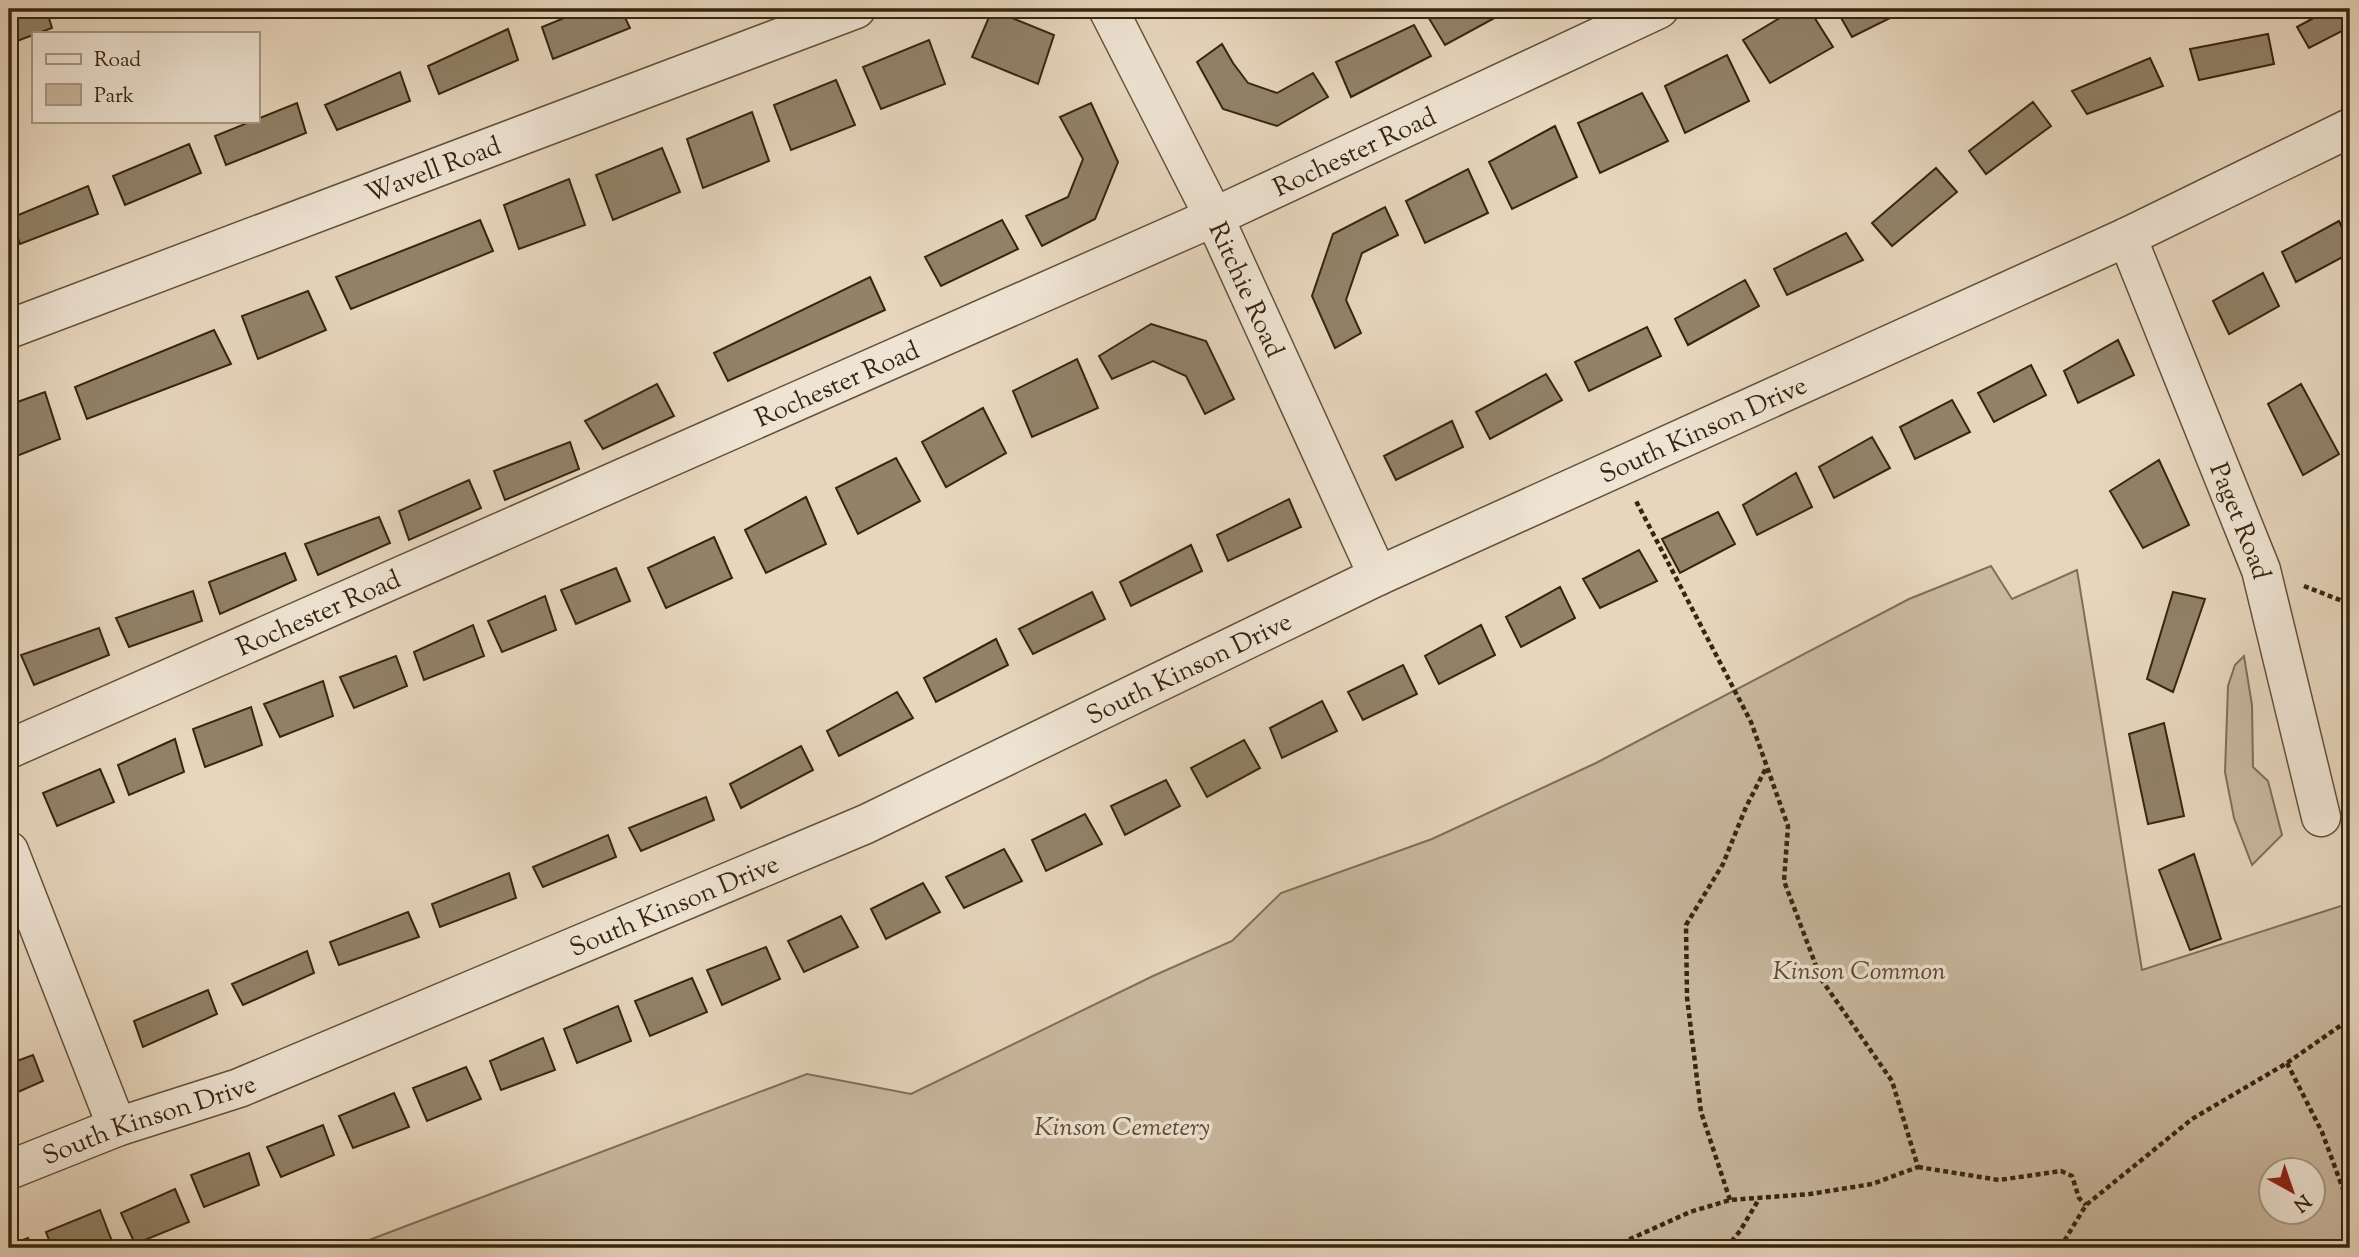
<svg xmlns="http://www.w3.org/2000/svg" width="2359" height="1257" font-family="'Sorts Mill Goudy',serif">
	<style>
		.green { fill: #c9b89f; stroke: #806f56; stroke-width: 2; fill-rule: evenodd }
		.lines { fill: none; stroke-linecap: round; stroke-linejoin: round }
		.stream { stroke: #7c6c53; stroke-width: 10 }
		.building { fill: #928269; stroke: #36260d; stroke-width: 2 }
		.minor-casing { stroke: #625239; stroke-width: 41 }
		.path { stroke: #36260d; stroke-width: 4.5; stroke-dasharray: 5 3.5; stroke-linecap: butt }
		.minor { stroke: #efe4d4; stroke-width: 38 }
		.labels { text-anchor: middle; stroke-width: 7; stroke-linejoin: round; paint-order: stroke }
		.street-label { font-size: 26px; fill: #36260d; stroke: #efe4d4 }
		.park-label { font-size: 26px; font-style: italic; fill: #5b4a32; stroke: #efe4d4 }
	</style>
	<rect width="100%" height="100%" fill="#e7d6bd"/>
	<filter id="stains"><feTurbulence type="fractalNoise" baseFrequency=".00286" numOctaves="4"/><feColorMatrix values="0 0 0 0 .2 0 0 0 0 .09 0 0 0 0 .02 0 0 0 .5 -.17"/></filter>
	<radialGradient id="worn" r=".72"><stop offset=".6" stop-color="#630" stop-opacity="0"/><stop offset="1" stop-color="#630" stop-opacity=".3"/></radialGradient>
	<path class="green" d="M1991,566L2012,599L2077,570L2142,970L2350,903V1248H348L807,1074L911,1094L1153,976L1232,941L1281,893L1432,839L1596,763L1909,599ZM2272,1170H2314V1212H2272Z
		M2244,656L2252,705L2253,767L2268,781L2282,835L2252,865L2234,818L2225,772L2228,686L2235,665Z"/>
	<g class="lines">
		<path class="stream" d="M2340,1248L2350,1241"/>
	</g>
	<path class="building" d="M14,9H46L52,28L9,44V11Z
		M586,9H621L630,28L553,59L542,27Z
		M1439,9H1511L1445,45L1427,15Z
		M1795,9H1809L1833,47L1770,83L1743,40Z
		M1836,9H1908L1852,37Z
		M2330,9H2350V27L2309,48L2297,27Z
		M992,10L1054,35L1038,84L972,57Z
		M1414,25L1431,56L1351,97L1336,62Z
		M508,29L518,60L439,94L428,66Z
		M2268,34L2274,64L2199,80L2190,49Z
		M929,40L945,84L881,109L863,67Z
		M1222,44L1233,63L1248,83L1277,93L1313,73L1328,97L1277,126L1223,109L1197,62Z
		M1727,55L1749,101L1685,133L1665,86Z
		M2150,58L2163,86L2087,114L2072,91Z
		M400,72L410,101L337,130L325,105Z
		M836,80L855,125L791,150L774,105Z
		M1642,93L1668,141L1600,173L1578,123Z
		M2033,102L2051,126L1986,174L1969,151Z
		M297,103L306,133L226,165L215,136Z
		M1091,103L1118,162L1095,219L1042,246L1026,216L1068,197L1083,159L1060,117Z
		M752,112L769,161L703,188L687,139Z
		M1555,126L1577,177L1512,209L1489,162Z
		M189,144L201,173L125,205L113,176Z
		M662,148L680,192L613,220L596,175Z
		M1936,168L1957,192L1892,246L1872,223Z
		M1468,169L1488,213L1425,243L1406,201Z
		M569,179L585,225L519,249L504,205Z
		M88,186L98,214L20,244L11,218Z
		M1385,207L1398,235L1362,253L1346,300L1361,333L1335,348L1312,296L1333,234Z
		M480,220L493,251L351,309L336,277Z
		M1002,220L1018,249L941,286L925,257Z
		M2339,221L2350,245V253L2296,282L2282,252Z
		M1846,233L1863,260L1787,295L1774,269Z
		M2263,273L2279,306L2229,334L2213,301Z
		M870,277L885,310L728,381L714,353Z
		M1745,280L1759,306L1688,345L1675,319Z
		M308,291L326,330L258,359L242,316Z
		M1151,324L1206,341L1234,399L1205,414L1186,376L1153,361L1112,379L1099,356Z
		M1647,327L1661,356L1589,391L1575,362Z
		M214,330L231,364L87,419L75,387Z
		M2118,340L2134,375L2078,403L2064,371Z
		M1077,359L1098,408L1032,437L1013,391Z
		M2031,365L2046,395L1994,422L1978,393Z
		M1546,374L1562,400L1490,439L1476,412Z
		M657,384L674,416L603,449L585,421Z
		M2301,384L2339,454L2303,475L2268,404Z
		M45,392L60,439L9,459V405Z
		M1952,400L1970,432L1915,459L1900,427Z
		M983,408L1006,453L946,487L922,442Z
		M1452,421L1463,447L1396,480L1384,456Z
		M1872,437L1890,468L1834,498L1819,467Z
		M570,442L579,469L505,500L494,471Z
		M896,458L920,501L858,534L836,488Z
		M2159,460L2189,525L2143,548L2110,491Z
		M1796,473L1812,507L1757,535L1743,505Z
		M469,480L481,508L409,540L399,511Z
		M806,497L826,544L766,573L745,530Z
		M1289,499L1301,527L1228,561L1217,535Z
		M1718,512L1735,544L1680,573L1662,539Z
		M379,517L390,543L318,575L305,544Z
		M714,537L732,578L666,608L648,568Z
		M1191,545L1202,571L1131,606L1120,582Z
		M1639,550L1657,581L1600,608L1583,579Z
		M285,553L296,580L220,614L209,582Z
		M616,568L630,601L576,624L561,590Z
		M1560,587L1575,618L1521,647L1506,617Z
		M193,591L202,621L129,647L116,618Z
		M1092,592L1105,619L1033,654L1019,629Z
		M2173,592L2205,599L2173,692L2147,679Z
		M545,596L556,630L502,652L488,621Z
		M473,625L484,656L424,680L414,652Z
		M1481,625L1495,655L1439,684L1425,656Z
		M99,628L109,655L34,685L21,655Z
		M996,639L1008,665L936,702L924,678Z
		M396,656L407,686L354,708L340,677Z
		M1403,665L1417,694L1363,720L1348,692Z
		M323,681L333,716L280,737L264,704Z
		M897,692L913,718L839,756L827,731Z
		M1322,701L1337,731L1282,758L1270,728Z
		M251,707L262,745L205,767L193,729Z
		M2164,723L2184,816L2148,824L2129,734Z
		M175,739L184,772L129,795L118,765Z
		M1244,740L1260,768L1207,797L1191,768Z
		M801,746L813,770L741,808L730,784Z
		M100,769L114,802L57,826L43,793Z
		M1166,780L1180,806L1125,835L1111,806Z
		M706,797L714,820L641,851L629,828Z
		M1085,814L1102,844L1046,871L1032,840Z
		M608,835L616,857L543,887L533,867Z
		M1004,849L1022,881L964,908L946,877Z
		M2194,854L2221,939L2190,950L2159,870Z
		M509,873L516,898L440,927L432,904Z
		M923,883L940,912L886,939L871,909Z
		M408,912L419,937L339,965L330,942Z
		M841,916L858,947L804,972L788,941Z
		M766,947L780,979L722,1005L707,970Z
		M307,951L314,973L243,1005L232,984Z
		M692,978L707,1012L650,1036L635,1001Z
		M208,990L217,1014L143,1047L134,1021Z
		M618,1006L631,1041L577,1063L564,1029Z
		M543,1038L555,1070L501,1090L490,1061Z
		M33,1055L43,1081L9,1096V1064Z
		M466,1067L481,1099L427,1121L413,1088Z
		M394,1093L409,1127L353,1148L339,1116Z
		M323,1125L334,1155L281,1177L267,1147Z
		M249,1153L259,1185L204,1207L191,1175Z
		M175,1189L189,1222L135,1244L121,1213Z
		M100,1210L113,1244L101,1248H52L46,1232Z
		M28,1238L31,1248H9V1245Z"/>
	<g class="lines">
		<g class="minor-casing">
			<g id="minor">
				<path id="s1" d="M1108,9L1214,217L1378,576"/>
				<path id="s2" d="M2127,237L2261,570L2321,817"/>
				<path id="s3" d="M9,329L856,9"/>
				<path id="s4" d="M9,749L1214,217L1659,9"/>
				<path d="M9,851L117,1127"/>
				<path id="s5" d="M9,1170L117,1127L239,1088L866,824L1378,576L2127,237L2350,128"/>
			</g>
		</g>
		<path class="path" d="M2304,586L2350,604
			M2287,1063L2322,1132L2350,1208
			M1918,1167L1999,1180L2061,1171L2072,1176L2079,1198L2086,1205
			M1730,1200L1701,1112L1687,997L1686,925L1723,864L1746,807L1766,768
			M1615,1248L1617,1245L1690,1212L1730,1200L1810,1194L1872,1184L1918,1167L1892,1081L1821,979L1784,881L1788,826L1751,722L1635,499
			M1726,1248L1740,1231L1759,1199
			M2060,1248L2086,1205L2192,1119L2287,1063L2350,1019"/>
		<use href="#minor" class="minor"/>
	</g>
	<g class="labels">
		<g class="street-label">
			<text dy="9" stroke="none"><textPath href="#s4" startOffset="1472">Rochester Road</textPath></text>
			<text dy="9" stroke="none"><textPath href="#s3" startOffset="453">Wavell Road</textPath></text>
			<text dy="9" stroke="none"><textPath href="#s1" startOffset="313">Ritchie Road</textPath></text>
			<text dy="9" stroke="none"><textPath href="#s4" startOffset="905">Rochester Road</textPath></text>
			<text dy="9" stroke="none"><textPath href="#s5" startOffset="1850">South Kinson Drive</textPath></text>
			<text dy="9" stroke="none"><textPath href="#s2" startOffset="306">Paget Road</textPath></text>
			<text dy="9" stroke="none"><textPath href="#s4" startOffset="338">Rochester Road</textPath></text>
			<text dy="9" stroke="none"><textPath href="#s5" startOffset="1283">South Kinson Drive</textPath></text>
			<text dy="9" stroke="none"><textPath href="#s5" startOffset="716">South Kinson Drive</textPath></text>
			<text dy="9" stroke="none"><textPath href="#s5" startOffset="149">South Kinson Drive</textPath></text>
		</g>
		<g class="park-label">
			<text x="1859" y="979">Kinson Common</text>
			<text x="1122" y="1135">Kinson Cemetery</text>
		</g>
	</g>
	<rect width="2359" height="1257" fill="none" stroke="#e7d6bd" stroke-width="35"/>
	<rect x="10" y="10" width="2338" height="1236" fill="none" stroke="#36260d" stroke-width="3.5"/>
	<rect x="18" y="18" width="2324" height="1222" fill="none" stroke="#36260d" stroke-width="2"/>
	<rect x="32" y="32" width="228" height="91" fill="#efe4d4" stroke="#a59884" stroke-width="2"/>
	<rect x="46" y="54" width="35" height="10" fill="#efe4d4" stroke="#a59884" stroke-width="2"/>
	<text x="94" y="66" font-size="21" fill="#36260d">Road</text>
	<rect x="46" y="84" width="35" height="21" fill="#c9b89f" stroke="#a59884" stroke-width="2"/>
	<text x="94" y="102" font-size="21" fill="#36260d">Park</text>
	<g transform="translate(2292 1191) rotate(140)"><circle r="33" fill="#efe4d4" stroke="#a59884" stroke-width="2"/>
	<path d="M0-5L12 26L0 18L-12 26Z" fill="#8f2418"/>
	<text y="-10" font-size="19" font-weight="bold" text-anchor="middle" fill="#36260d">N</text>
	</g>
	<rect width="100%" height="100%" filter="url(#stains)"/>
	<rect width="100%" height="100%" fill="url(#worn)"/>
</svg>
